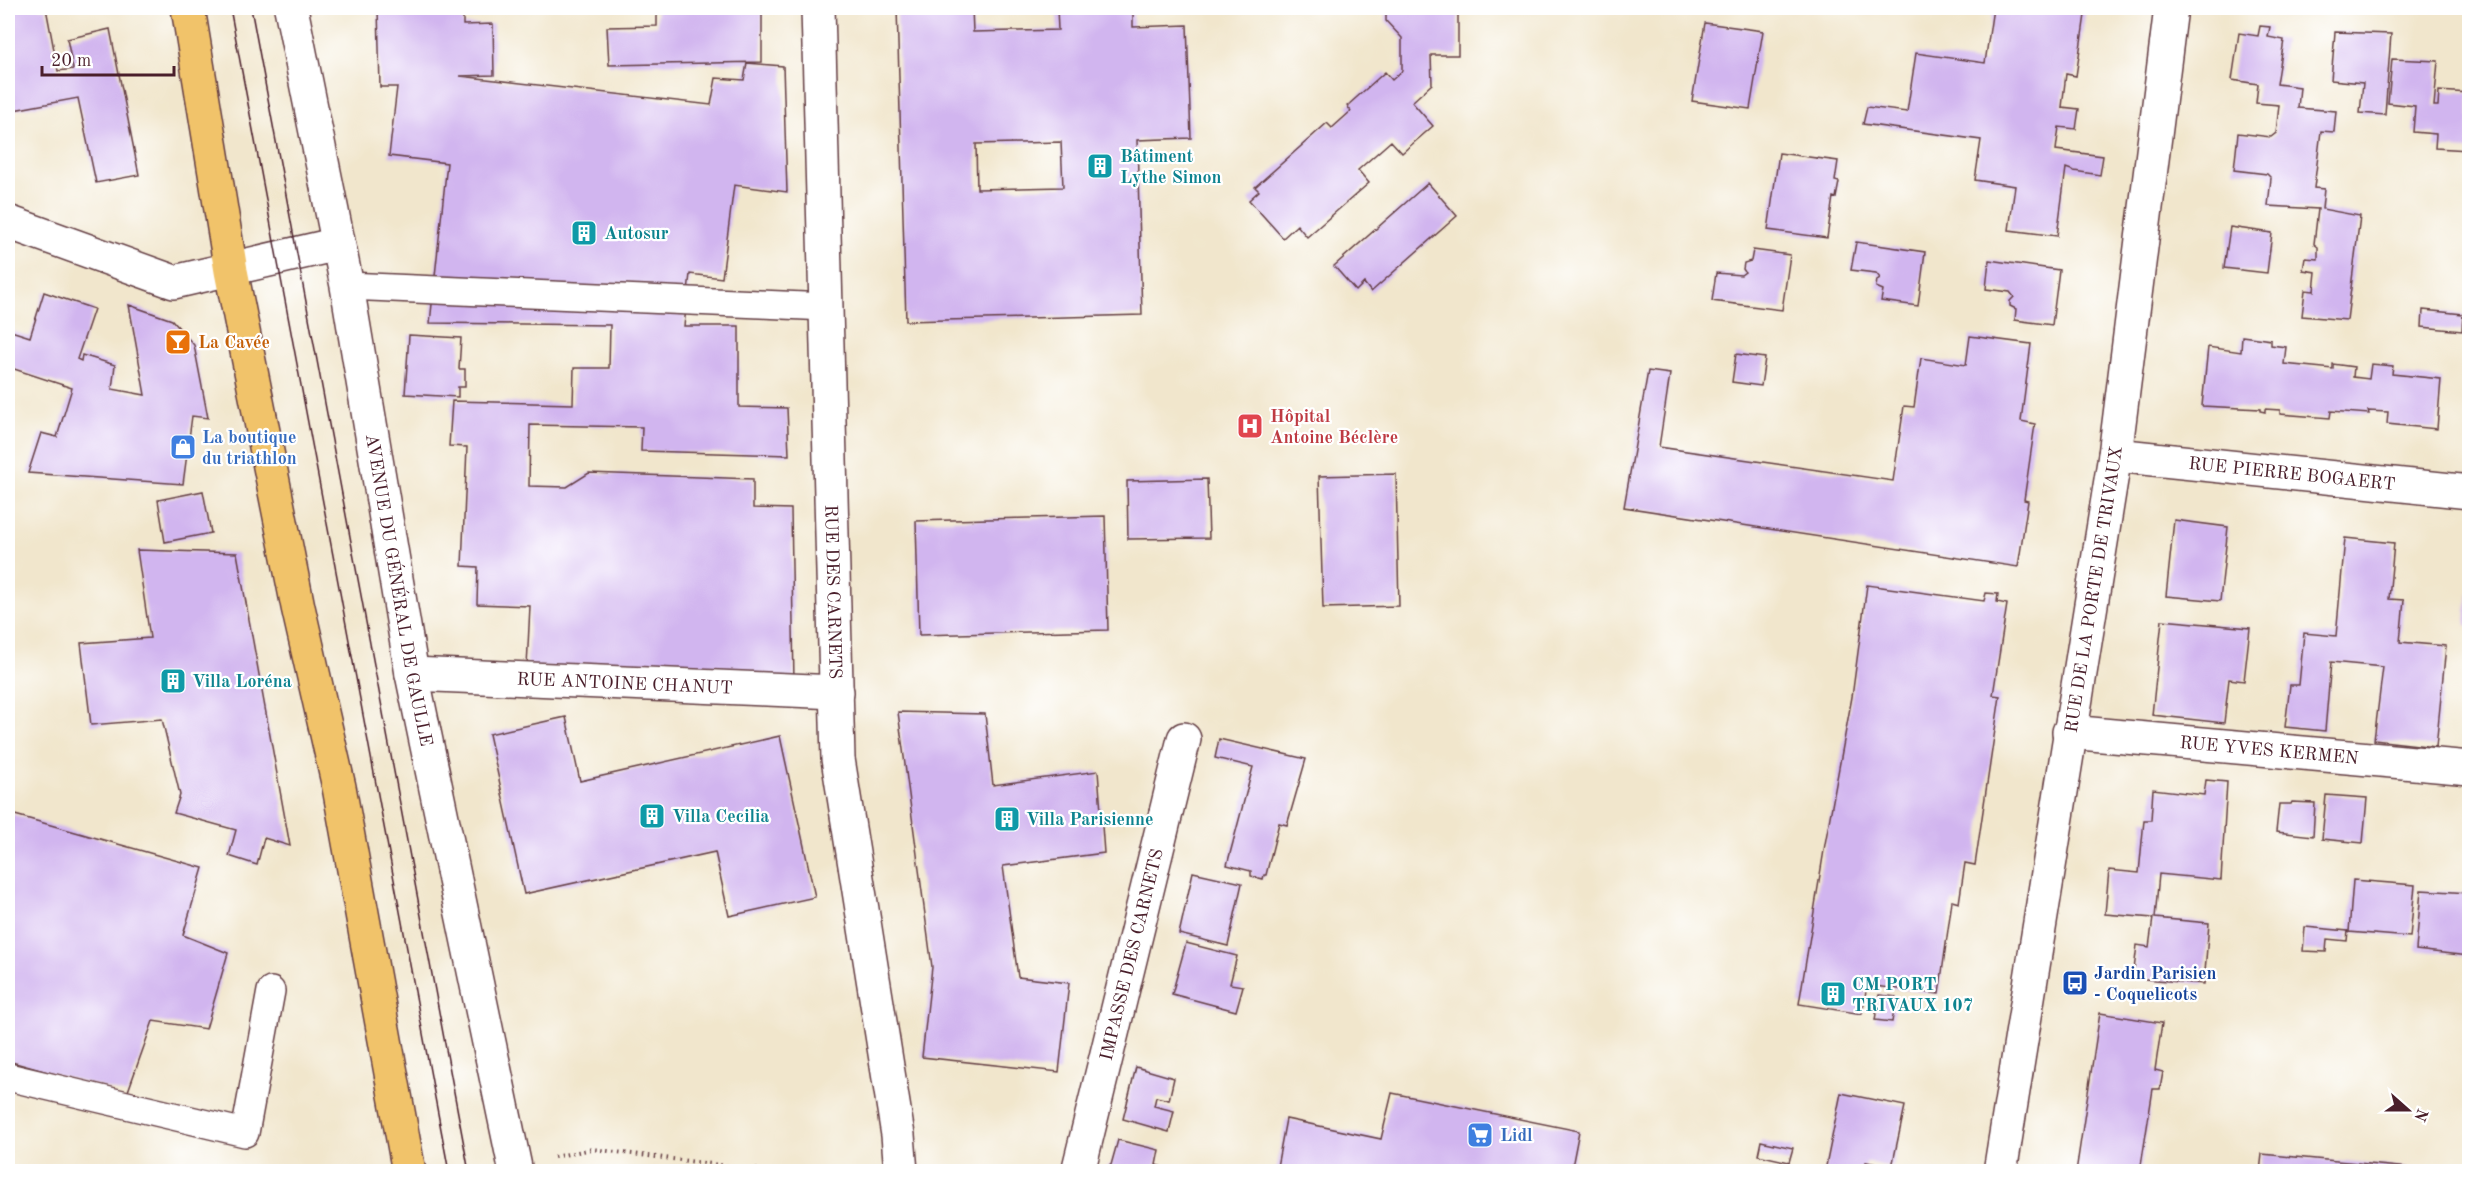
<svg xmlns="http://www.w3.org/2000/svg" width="2477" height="1179" font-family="'Old Standard TT',serif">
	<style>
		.building { fill: #d1b5ef; fill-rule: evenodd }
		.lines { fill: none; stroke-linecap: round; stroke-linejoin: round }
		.lane-casing { stroke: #633d43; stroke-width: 30 }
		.street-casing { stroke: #633d43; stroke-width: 36 }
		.primary-casing { stroke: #633d43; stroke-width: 36 }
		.path { stroke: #633d43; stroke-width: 4; stroke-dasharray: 1.5 4.5; stroke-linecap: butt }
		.lane { stroke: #fff; stroke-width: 27 }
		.street { stroke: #fff; stroke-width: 33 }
		.primary { stroke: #f1c36a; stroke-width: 33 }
		.tram { stroke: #4a1f2b; stroke-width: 1.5 }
		.labels { text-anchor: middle; stroke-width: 4.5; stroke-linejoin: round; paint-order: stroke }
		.culture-label { font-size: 18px; font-weight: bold; fill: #0d838f; stroke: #fff; text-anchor: start }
		.food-label { font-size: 18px; font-weight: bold; fill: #c56008; stroke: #fff; text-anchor: start }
		.health-label { font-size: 18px; font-weight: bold; fill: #be3a42; stroke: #fff; text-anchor: start }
		.shop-label { font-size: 18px; font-weight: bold; fill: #366cbe; stroke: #fff; text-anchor: start }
		.street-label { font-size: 18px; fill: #4a1f2b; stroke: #fff }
		.transit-label { font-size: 18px; font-weight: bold; fill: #164399; stroke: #fff; text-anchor: start }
	</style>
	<rect width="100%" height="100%" fill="#fff"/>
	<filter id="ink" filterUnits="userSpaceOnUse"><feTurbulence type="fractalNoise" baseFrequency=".0167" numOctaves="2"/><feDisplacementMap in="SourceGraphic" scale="12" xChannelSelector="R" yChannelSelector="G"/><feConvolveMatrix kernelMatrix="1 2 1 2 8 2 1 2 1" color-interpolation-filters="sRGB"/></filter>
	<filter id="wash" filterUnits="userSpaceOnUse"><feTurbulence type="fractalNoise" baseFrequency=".008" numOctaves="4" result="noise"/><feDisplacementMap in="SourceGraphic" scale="24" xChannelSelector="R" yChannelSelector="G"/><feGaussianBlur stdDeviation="1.35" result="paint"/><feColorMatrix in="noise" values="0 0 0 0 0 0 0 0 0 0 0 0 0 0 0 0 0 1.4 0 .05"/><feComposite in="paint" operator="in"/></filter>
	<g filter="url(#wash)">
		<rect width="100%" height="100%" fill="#f1e6cc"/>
		<g id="blocks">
			<path class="building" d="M8,8H46L58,71L73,69L67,39L110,29L139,175L96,183L78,98L8,111Z
				M378,8H463V25L493,24L494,75L460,76L711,105L716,78L744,80L747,63L783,66L787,192L734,185L722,278L690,274L684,326H739V407L787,408L789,455L641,451L642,427L530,425L529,486L567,487L589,473L753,479V508L791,509L794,682L527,667L530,606L477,604L478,567L462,566L467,447L449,446L452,401L573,404L574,368H609L610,325L430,323L447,163L389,156L397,87H380Z
				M657,8H762V62L609,65L607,27L657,26Z
				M897,8H972L973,32L1058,30L1057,8H1133V27L1187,25L1191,138L1137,140L1142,315L906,321ZM1061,142L1063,187L977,189L976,144Z
				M1386,8H1458V55H1431L1432,84L1412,102L1433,126L1402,153L1391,141L1358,170L1369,183L1307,237L1297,225L1283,238L1249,200L1259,191L1255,187L1327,123L1332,128L1351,111L1347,106L1385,72L1392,80L1402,71V38L1386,21Z
				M1993,8H2086L2076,76L2066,74L2062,107L2079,109L2076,129L2059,127L2056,150L2103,156L2100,175L2074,171L2066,168L2057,236L2009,230L2015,186L1975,180L1981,140L1863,124L1867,107L1907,112L1916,53L1985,63Z
				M1705,23L1763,31L1750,109L1692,101Z
				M2260,26L2270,27L2268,37L2284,40L2277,84L2300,87L2298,108L2336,111L2334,132L2321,131L2314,188L2324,189L2322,209L2360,216L2347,320L2302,316L2305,290L2314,291L2316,272L2303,270L2305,258L2318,259V247L2314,244L2318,209L2268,206L2271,178L2267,174L2234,170L2238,133L2271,137L2276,133L2279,105L2256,103L2258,84L2232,80L2239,33L2258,36Z
				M2335,32L2391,34L2385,115L2360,113L2363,83L2331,80Z
				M2392,59L2438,61L2434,106H2438L2439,91L2469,93V150L2435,148L2436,134L2413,132L2415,106L2388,103Z
				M1779,153L1838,161L1835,181L1839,182L1836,198L1833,197L1827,238L1768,230Z
				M1428,183L1457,216L1371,292L1364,283L1356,291L1334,266Z
				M2230,227L2272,233L2267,273L2224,268Z
				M1856,242L1925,252L1918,306L1881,301L1883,290L1876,287L1877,280L1880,278L1876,273L1851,270Z
				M1753,250L1790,255L1782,310L1712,301L1716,273L1741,275L1745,272L1743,269L1744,263L1751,261Z
				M1989,260L2059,270L2052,325L2015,320L2016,309L2010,306V301L2014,297L2010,292L1986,289Z
				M44,292L94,309L77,359L81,361L82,355L115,365L112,389L145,395L129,305L172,320L194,345L208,418L192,416L183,484L28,473L41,433L57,437L72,388L8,367V330L30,337Z
				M2423,310L2463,314L2462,331L2422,327Z
				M409,335L461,338L459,369H465V387H458V397L405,394Z
				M1970,336L2031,344L2021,421L2035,424L2024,500L2028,501L2018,567L1624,507L1648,371L1670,374L1659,447L1893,481L1904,406L1914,407L1921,358L1966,365Z
				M2242,336L2271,340V345L2286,347L2284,364L2333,369V364L2354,367L2353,377L2369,379L2371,364L2393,366L2392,374L2441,379L2437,429L2387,424L2388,412L2368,411L2369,414L2331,411L2330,418L2280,414V410L2265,409V412L2260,411V409L2202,406L2208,347L2241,352Z
				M1736,354L1765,358L1761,386L1732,382Z
				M1396,474L1399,606L1323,608L1319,476Z
				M1207,479L1209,538L1128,539L1127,481Z
				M203,491L211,533L165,542L158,500Z
				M1105,516L1108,630L919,635L916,521Z
				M2174,520L2228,527L2220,601L2166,596Z
				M2345,538L2394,543L2389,599L2404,600L2400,642L2446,646L2436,747L2374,740L2383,667L2331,662L2325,731L2285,727L2290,685H2299L2304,633L2336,636Z
				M137,550L237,553L290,846L264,838L257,865L229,856L236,830L174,813L180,795L162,719L91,725L81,643L150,638Z
				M1867,585L1984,601L1986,593L1998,594L1997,602L2007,604L1993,695L2000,696L1975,865L1965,863L1959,903L1952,901L1939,994L1867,985L1862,1014L1799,1004L1825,844L1852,697Z
				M2468,593H2469V625L2465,624Z
				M2162,620L2250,628L2244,681L2229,679L2224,723L2152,715Z
				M898,712L985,714L993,785L1098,771L1104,853L1003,866L1018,977L1069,983L1059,1072L922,1057L932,967Z
				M566,717L580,781L780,736L815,897L729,916L715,852L524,894L489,734Z
				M1219,739L1306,759L1287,825L1279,823L1266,875H1264L1263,879L1251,876V871L1227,865L1253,767L1215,758Z
				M2206,780L2227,782L2221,880L2159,874L2155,918L2209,923L2204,984L2133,978L2137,945L2149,947L2153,918L2105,914L2109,870L2139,873L2144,820H2151L2153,789L2204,795Z
				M2326,795L2367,798L2363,843L2322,839Z
				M2292,802L2315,803L2313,836L2276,832L2279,804H2291Z
				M8,813L203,868L183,935L228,953L206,1029L153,1021L127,1094L8,1061Z
				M1193,872L1242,883L1228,946L1179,934Z
				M2353,880L2415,885L2410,937L2349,932Z
				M2421,890L2469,893V956L2416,950Z
				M2305,927L2348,931L2347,941L2327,939L2326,952L2303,951Z
				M1186,943L1237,956L1230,984L1243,986L1236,1011L1172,994Z
				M1879,995L1896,997L1892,1022L1875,1020Z
				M2100,1013L2162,1023L2155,1070L2163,1072L2160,1089H2153L2140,1172H2076Z
				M1136,1067L1174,1078L1169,1100L1156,1097L1154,1106L1174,1111L1169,1132L1123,1119Z
				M1392,1093L1579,1131L1571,1172H1276L1286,1119L1381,1139Z
				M1841,1093L1905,1106L1892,1167L1866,1162L1864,1172L1825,1171Z
				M1118,1140L1159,1150L1156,1165L1179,1172H1105L1106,1167L1111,1165Z
				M1761,1141L1793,1148L1789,1162L1758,1155Z
				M2262,1154L2430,1170L2429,1172H2260Z"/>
		</g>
	</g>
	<g filter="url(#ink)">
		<use href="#blocks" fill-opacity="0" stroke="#633d43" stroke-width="1.5"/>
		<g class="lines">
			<g class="lane-casing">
				<path id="lane" d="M347,286L827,307
					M8,1077L245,1133L271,991"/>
			</g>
			<g class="street-casing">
				<g id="street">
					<path id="s1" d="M291,8L347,286L412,674L516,1172"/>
					<path id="s2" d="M818,8L838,759L898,1135L901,1172"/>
					<path d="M8,222L174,282L338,244"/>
					<path id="s3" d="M2115,455L2470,492"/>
					<path id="s4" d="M412,674L837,692"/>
					<path id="s5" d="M2069,732L2470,768"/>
					<path id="s6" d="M1078,1172L1184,739"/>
					<path id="s7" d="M2000,1172L2115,455L2171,8"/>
				</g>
			</g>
			<g class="primary-casing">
				<path id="primary" d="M188,8L231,271L298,607L339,787L409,1172"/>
			</g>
			<path class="path" d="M554,1157L592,1149L776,1172"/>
			<use href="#lane" class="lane"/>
			<use href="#street" class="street"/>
			<use href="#primary" class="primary"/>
			<path class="tram" d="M230,8L449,1172
				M251,8L469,1172"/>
		</g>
	</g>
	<defs>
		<g id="building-square" transform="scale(1.35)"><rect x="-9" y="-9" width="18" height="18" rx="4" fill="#0f9aa8" stroke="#fff"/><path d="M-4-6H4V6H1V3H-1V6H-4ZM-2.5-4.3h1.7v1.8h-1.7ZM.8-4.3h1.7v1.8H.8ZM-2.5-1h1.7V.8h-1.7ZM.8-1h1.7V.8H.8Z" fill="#fff"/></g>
		<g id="bar-square" transform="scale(1.35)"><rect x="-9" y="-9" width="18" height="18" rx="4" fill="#e8710a" stroke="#fff"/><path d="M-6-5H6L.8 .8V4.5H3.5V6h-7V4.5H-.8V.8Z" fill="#fff"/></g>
		<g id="hospital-square" transform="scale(1.35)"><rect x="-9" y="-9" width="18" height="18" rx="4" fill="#e0444e" stroke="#fff"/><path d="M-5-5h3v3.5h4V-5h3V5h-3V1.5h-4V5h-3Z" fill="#fff"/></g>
		<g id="shop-square" transform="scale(1.35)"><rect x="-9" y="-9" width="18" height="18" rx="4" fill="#3f7fe0" stroke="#fff"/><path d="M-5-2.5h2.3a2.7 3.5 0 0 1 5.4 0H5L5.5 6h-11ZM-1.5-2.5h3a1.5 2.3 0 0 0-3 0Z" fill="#fff"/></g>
		<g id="bus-square" transform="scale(1.35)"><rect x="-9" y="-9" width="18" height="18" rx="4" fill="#1a4fb4" stroke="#fff"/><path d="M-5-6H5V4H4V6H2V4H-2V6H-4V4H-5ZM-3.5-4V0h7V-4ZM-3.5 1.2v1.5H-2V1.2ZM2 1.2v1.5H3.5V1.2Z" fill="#fff"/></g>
		<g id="supermarket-square" transform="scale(1.35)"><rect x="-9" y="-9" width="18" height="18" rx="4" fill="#3f7fe0" stroke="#fff"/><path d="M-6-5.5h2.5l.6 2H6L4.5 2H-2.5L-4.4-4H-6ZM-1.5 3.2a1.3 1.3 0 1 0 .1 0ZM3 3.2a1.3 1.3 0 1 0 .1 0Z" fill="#fff"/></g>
	</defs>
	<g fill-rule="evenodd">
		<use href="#building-square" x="1100" y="166"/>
		<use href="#building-square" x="584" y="233"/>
		<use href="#bar-square" x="178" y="342"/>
		<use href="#hospital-square" x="1250" y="426"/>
		<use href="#shop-square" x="183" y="447"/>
		<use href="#building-square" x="173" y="681"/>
		<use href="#building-square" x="652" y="816"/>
		<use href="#building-square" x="1007" y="819"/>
		<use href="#bus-square" x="2075" y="983"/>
		<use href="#building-square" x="1833" y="994"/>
		<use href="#supermarket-square" x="1480" y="1135"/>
	</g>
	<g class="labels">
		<g class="culture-label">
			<text x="1120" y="162">Bâtiment<tspan x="1120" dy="21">Lythe Simon</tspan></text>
			<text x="604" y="239">Autosur</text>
			<text x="192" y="687">Villa Loréna</text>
			<text x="672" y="822">Villa Cecilia</text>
			<text x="1026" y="825">Villa Parisienne</text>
			<text x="1852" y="990">CM PORT<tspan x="1852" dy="21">TRIVAUX 107</tspan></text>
		</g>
		<g class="food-label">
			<text x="198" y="348">La Cavée</text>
		</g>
		<g class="health-label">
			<text x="1270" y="422">Hôpital<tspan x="1270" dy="21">Antoine Béclère</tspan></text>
		</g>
		<g class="shop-label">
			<text x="202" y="443">La boutique<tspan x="202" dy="21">du triathlon</tspan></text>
			<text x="1500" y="1141">Lidl</text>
		</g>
		<g class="street-label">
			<text dy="6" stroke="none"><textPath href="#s3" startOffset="178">RUE PIERRE BOGAERT</textPath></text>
			<text dy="6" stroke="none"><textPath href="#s1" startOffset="592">AVENUE DU GÉNÉRAL DE GAULLE</textPath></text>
			<text dy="6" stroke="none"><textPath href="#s7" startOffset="590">RUE DE LA PORTE DE TRIVAUX</textPath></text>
			<text dy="6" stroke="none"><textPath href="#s2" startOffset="584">RUE DES CARNETS</textPath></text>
			<text dy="6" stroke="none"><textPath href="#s4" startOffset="213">RUE ANTOINE CHANUT</textPath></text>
			<text dy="6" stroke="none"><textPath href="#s5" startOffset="201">RUE YVES KERMEN</textPath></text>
			<text dy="6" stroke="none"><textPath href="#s6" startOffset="224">IMPASSE DES CARNETS</textPath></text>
		</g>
		<g class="transit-label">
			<text x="2094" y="979">Jardin Parisien<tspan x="2094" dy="21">- Coquelicots</tspan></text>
		</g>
	</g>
	<rect width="2477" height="1179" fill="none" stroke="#fff" stroke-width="30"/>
	<g transform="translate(2408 1110) rotate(111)" stroke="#ffffff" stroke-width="4.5" paint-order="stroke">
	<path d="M0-4.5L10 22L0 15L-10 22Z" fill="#4a1f2b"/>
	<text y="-9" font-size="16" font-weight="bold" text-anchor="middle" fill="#4a1f2b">N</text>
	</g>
	<path d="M42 66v9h132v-9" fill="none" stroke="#4a1f2b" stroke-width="3"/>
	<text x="51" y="66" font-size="18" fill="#4a1f2b" stroke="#ffffff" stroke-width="4.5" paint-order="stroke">20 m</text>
</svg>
